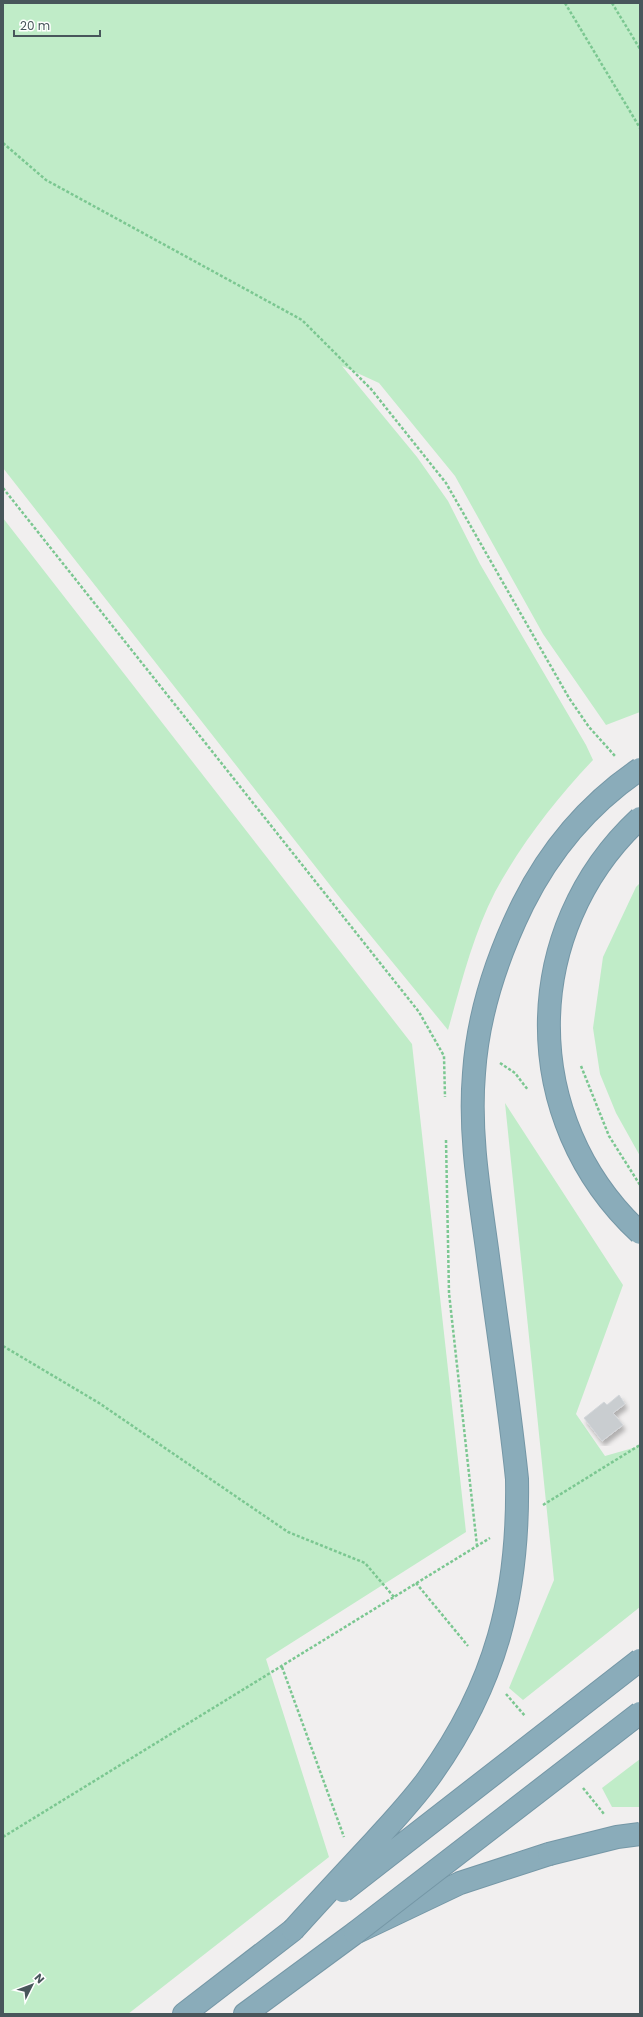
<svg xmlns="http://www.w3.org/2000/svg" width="643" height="2017" font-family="Poppins,sans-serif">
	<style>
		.green { fill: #c0ecc8 }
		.building { fill: #c9cdd0; stroke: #d3d6da; filter: url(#shadow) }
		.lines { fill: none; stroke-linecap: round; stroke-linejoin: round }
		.highway-casing { stroke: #7597a6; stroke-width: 24 }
		.path { stroke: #7bc791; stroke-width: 2.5; stroke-dasharray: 3 2; stroke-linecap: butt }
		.highway { stroke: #8aacba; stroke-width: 22 }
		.highway-bridge-casing { stroke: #7597a6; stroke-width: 24; stroke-linecap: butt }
		.highway-bridge { stroke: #8aacba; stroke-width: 22 }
	</style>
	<defs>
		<filter id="shadow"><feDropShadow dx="2.5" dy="4.5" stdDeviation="2" flood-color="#0004"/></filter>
	</defs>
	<rect width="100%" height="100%" fill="#f1efef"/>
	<path class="green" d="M3,3H640V712L606,725L543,634L455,476L379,383L342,366L417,457L448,501L480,564L586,745L593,760C556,799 521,844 495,892C473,935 461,984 448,1030L344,903L3,468Z
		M3,518L412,1044L466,1532L266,1659L329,1857L128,2014H3Z
		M640,883V1156L616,1113L600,1074L593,1028L603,957L636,887Z
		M505,1103L623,1285L576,1414L605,1456L640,1446V1607L523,1700L509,1688L554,1580Z
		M640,1759V1807H612L602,1788Z"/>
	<path class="building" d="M619,1395L625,1404L613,1413L623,1425L602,1441L584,1418L604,1402L607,1405Z"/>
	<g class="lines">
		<g class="highway-casing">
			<path id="highway" d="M184,2014L293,1930
				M245,2014L355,1933L460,1883L549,1854"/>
		</g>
		<path class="path" d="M565,3L640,128
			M612,3L640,49
			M3,143L46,180L302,320L371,389L446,483L569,698L589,727L615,756
			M3,488L419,1012L444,1056L445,1097
			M500,1063L515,1073L528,1090
			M581,1066L609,1136L640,1185
			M446,1140L449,1293L477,1546
			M3,1346L99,1403L288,1532L365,1563L394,1597
			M543,1505L640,1445
			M416,1583L468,1646
			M282,1667L344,1837
			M506,1694L525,1716
			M583,1788L604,1814
			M3,1837L490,1538"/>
		<use href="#highway" class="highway"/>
		<g class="highway-bridge-casing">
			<path id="highway-bridge" d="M640,818C519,930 518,1120 640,1233
				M549,1854L617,1837L640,1834
				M343,1891L640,1660
				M293,1930C320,1900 347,1871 375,1841C393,1821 412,1801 428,1779C496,1685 519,1594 517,1479C509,1402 497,1326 487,1249C479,1191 469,1133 474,1073C478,1014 497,957 523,904C550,850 590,803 640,769
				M355,1933L640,1713"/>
		</g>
		<use href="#highway-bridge" class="highway-bridge"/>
	</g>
	<rect width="643" height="2017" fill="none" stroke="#48565b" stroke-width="8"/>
	<g transform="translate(32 1985) rotate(48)" stroke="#ffffff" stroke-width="3" paint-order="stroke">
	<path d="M0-3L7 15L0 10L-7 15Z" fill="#48565b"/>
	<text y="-6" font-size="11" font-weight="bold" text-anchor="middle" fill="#48565b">N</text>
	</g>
	<path d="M14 30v6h86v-6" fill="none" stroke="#48565b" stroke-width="2"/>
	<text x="20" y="30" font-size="12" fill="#48565b" stroke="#ffffff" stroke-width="3" paint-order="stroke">20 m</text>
</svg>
